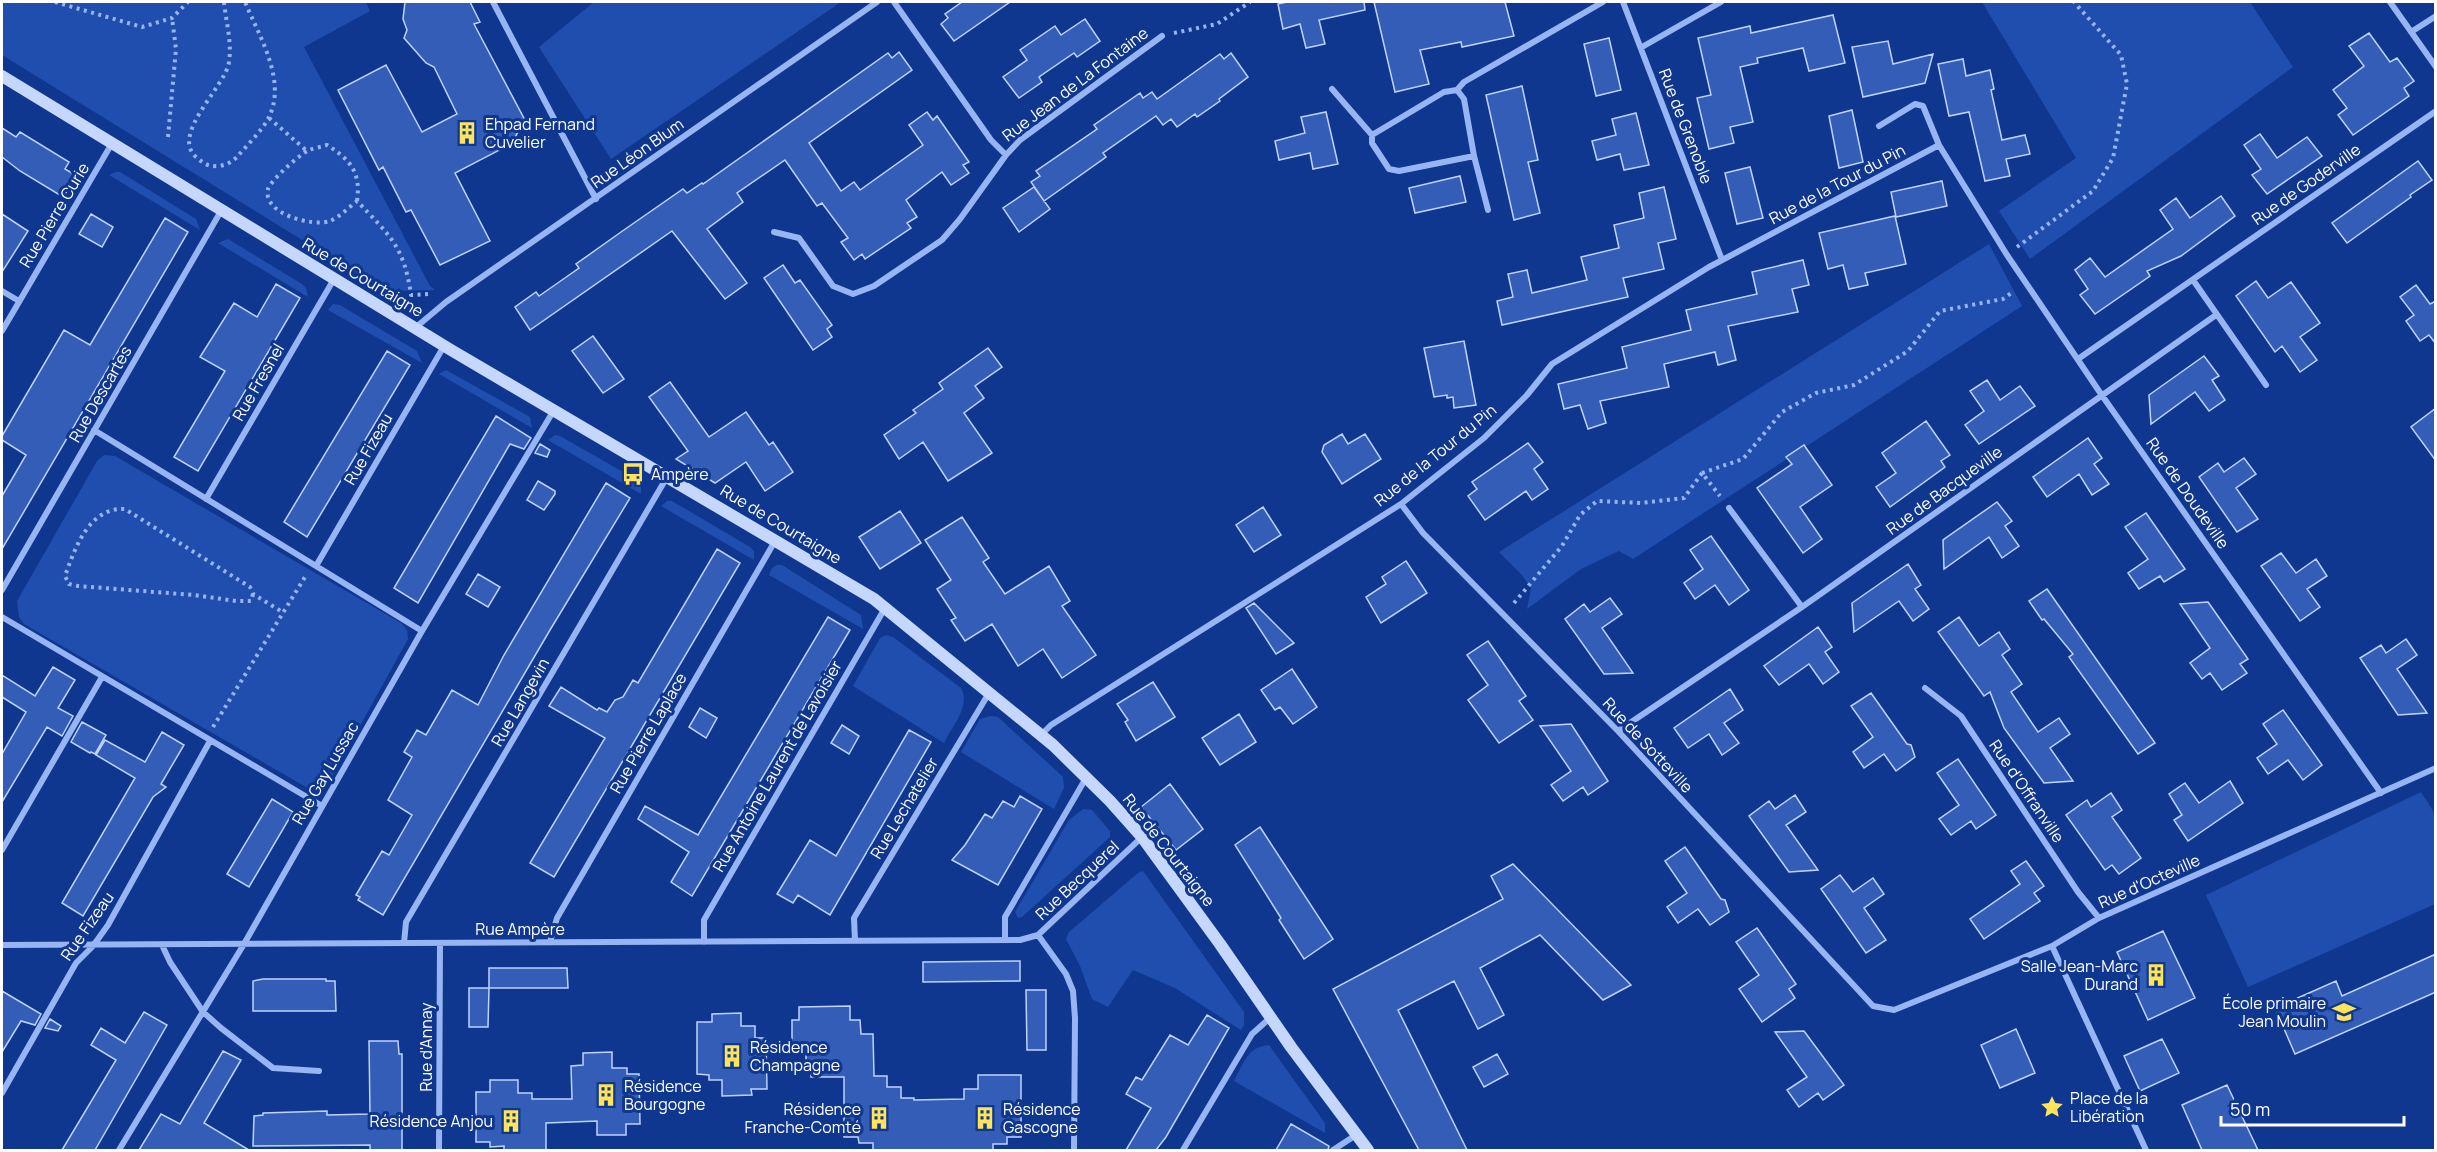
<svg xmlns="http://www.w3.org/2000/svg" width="2437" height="1152" font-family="Manrope,sans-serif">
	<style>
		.green { fill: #204eae }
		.building { fill: #335db7; stroke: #bed3fe; stroke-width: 1.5 }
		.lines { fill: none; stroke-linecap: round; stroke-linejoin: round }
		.path { stroke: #97b5f3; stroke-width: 4; stroke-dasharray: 3 4.5; stroke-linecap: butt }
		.street { stroke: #97b5f3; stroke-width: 6 }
		.secondary { stroke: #c6d7fd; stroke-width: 12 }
		.labels { text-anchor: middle; stroke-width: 6; stroke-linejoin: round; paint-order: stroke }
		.street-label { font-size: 16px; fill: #fff; stroke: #0f378f }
		.poi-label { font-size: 16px; fill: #fff; stroke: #0f378f; text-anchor: start }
	</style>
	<rect width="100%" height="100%" fill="#0f378f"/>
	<path class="green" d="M2,2H366L370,11L304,47L430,286L435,290L385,291L2,55Z
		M594,2H841L611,159L539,47Z
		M1982,2H2250L2293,67L2030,259L1999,211L2076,158Z
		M115,172H120L196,219L200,230L109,175Z
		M228,239L302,284L306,288L308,297L218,243Z
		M1989,244L2022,306L1633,559L1619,551L1581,569L1527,609L1531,588L1522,575L1499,552Z
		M333,304L340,305L417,351L422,363L328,310Z
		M446,370L530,417L532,428L439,374Z
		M555,435L560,436L637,480L641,487V494L548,440Z
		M104,455L115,456L401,623L407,630L408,639L328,784L320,790H311L24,624L19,617L17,601L97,461Z
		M667,501H672L750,547L754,551V560L661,506Z
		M777,565H782L861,615L863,629L769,575L772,568Z
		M886,635L893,637L961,688C971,705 952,727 944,743L853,686L880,638Z
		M990,716L998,717L1063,777L1064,788L1054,809L961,752L980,719Z
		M2421,792L2435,814V904L2248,987L2206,895Z
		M1083,809L1092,810L1110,831V837L1022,917L1018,918L1015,912L1069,820Z
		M1143,871L1244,1012V1025L1241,1030L1175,988L1133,970L1108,1007L1092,999L1080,966L1066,939L1069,932L1138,873Z
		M1269,1045L1325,1123V1133L1234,1081C1244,1063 1247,1047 1269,1045Z"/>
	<path class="building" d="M405,2H470L480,22L474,24L527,124L521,127L511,144L455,173L490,241L440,265L411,210L406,212L383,167L379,170L338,90L386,65L422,132L457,114L434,67L426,63L404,38L407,30L403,19Z
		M962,2H1010L954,41L941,24L948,18L945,14Z
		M1287,2H1364L1365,10L1319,20L1325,44L1306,48L1300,24L1283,29L1278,4Z
		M1374,2H1505L1514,36L1462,47L1461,42L1420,50L1429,84L1395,92Z
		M1833,15L1845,63L1809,71L1803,48L1757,58L1758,63L1740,67L1753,122L1730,127L1734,143L1709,149L1697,98L1711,95L1698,38L1750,26L1751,33Z
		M1085,19L1100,41L1077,57L1074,53L1039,77L1042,82L1019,98L1003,77L1027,60L1020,50L1055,26L1061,35Z
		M2369,33L2390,62L2397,58L2414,81L2404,88L2409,96L2353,135L2338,115L2347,108L2333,90L2364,66L2349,46Z
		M1609,38L1621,90L1596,96L1584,44Z
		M1888,41L1893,64L1933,54L1925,83L1863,97L1852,47Z
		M899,52L912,70L809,143L841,191L854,182L860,190L923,145L909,125L927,112L933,120L937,116L969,162L963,165L969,173L951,185L942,172L906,200L917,217L907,223L911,228L865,259L862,254L854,260L841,242L848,238L822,203L817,206L785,160L737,193L743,202L707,229L747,283L725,299L672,231L530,330L515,307L536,292L539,296L562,280L579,268L576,264L621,232L683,189L687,193L702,183L703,184L888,53L892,58Z
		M1231,53L1248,77L1219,99L1220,101L1197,117L1195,114L1177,127L1171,119L1163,125L1156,116L1103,153L1106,157L1044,201L1031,182L1040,176L1036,171L1097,129L1094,125L1140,93L1143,98L1152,92L1157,99L1220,54L1224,59Z
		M1963,59L1966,76L1990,70L1994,89L1991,90L2002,140L2025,135L2030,154L2006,159L2010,176L1985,181L1969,112L1949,116L1938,64Z
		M1522,86L1538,160L1528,162L1540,213L1514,220L1486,95Z
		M1852,110L1863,162L1839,168L1829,116Z
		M1326,112L1338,164L1313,169L1310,153L1279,160L1275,141L1305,133L1301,117Z
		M1636,113L1649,165L1624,170L1620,154L1597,160L1592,141L1616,135L1612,119Z
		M2,128L16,137L20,132L69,162L65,169L77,176L63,197L20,171L2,157Z
		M2260,134L2277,158L2307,137L2322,156L2267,194L2252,175L2261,169L2244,145Z
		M2418,161L2432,180L2410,195L2411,197L2347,243L2332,223Z
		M1750,167L1763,218L1737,224L1725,173Z
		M1460,176L1466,202L1415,213L1409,188Z
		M1942,181L1947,206L1896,217L1891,192Z
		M1034,187L1050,209L1019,232L1003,208Z
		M1664,187L1676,239L1658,243L1664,269L1623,278L1628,297L1502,325L1497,301L1513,297L1508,274L1527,270L1532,293L1587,280L1581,257L1619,248L1614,225L1644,218L1639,193Z
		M2221,196L2235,216L2181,256L2147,271L2150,276L2095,314L2080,295L2088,289L2075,270L2090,258L2105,277L2173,229L2160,210L2176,198L2190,218Z
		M2,214L28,231L2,272Z
		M91,214L113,227L102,247L79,234Z
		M1895,216L1906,264L1865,273L1868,285L1849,289L1843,265L1828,269L1819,233Z
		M165,218L188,232L2,549V496L26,455L2,440V436L64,330L90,345Z
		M1803,260L1809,285L1792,289L1798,312L1728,326L1736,360L1718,365L1715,352L1664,364L1669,387L1600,401L1606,423L1588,429L1580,405L1564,409L1558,384L1627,368L1622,347L1691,330L1686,310L1757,294L1752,272Z
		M783,265L795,283L800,280L832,325L827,329L832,337L813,350L764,278Z
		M2256,281L2268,298L2291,282L2320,323L2300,337L2317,360L2300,372L2282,346L2275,352L2236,296Z
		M276,284L300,298L198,471L174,457L225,371L200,357L234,303L257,317Z
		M2416,285L2430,304L2436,301V344L2429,335L2420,341L2406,321L2414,315L2400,297Z
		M593,336L624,379L603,393L572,351Z
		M1464,341L1476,405L1454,408L1453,397L1447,398V395L1434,397L1424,348Z
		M988,348L1002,367L975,386L984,398L964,413L992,453L948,481L923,442L899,459L884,435L916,413L913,410L943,389L939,383Z
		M387,351L410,365L307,537L284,522Z
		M2204,356L2219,376L2212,380L2225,400L2209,411L2195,392L2151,424L2149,395Z
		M1987,380L2000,400L2020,386L2035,406L1979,444L1965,425L1984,411L1970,391Z
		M670,382L709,437L746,412L769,445L773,442L793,472L765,491L746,462L715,483L676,459L688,451L649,397Z
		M2436,408V461L2411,427Z
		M496,416L531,438L524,449L510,444L418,603L394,588Z
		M1926,421L1950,455L1941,461L1945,467L1890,507L1876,487L1896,473L1882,453Z
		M1342,434L1348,444L1365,434L1381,459L1342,484L1322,452L1324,445Z
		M2088,438L2102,458L2094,464L2109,484L2092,495L2079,474L2047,497L2033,477Z
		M1528,443L1543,462L1534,469L1548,489L1532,500L1526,491L1485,520L1468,496L1477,489L1472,482Z
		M540,444L550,450L547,457L535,453Z
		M1804,445L1832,485L1800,507L1822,539L1803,553L1757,488L1792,464L1786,457Z
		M2244,458L2256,474L2236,488L2258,519L2237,532L2199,477L2218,463L2224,472Z
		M538,481L555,491V494L544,510L527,500Z
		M606,483L630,498L550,630L383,915L358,900L360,897L356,895L382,851L389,855L412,815L388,800L412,757L404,752L417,730L426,735L452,690L478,705L504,655Z
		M1997,502L2012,521L2005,526L2019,546L2002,558L1989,537L1944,569L1943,540Z
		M1263,507L1281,535L1254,552L1236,525Z
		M900,511L921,543L880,569L859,537Z
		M2146,513L2185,569L2164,582L2160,576L2139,589L2128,573L2148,559L2125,527Z
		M962,517L989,558L983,562L1005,594L1049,566L1070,601L1062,606L1096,655L1062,678L1043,649L1018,666L992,624L965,641L951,620L956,618L937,589L951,580L925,540Z
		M1711,536L1749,590L1729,605L1715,585L1695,599L1684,583L1703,569L1690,550Z
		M717,549L740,563L554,877L530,863L605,738L549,706L561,687L597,710L599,708L607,712L615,700L623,697L633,680L638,683Z
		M2281,553L2296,573L2316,559L2327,576L2307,589L2320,607L2300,621L2261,566Z
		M1406,561L1427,593L1381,623L1366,597L1386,584L1382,577Z
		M1908,564L1921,585L1915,589L1929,609L1913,621L1899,601L1854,632L1852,603Z
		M478,574L500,587L488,607L466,594Z
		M2047,589L2155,743L2138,754L2069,657L2073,654L2044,619L2042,620L2029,601Z
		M1610,598L1622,614L1602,628L1633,673L1604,674L1565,619L1584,604L1590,612Z
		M2208,602L2248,659L2240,664L2247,673L2222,690L2210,673L2202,679L2190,663L2210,648L2180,604Z
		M1254,603L1294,643L1276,654L1246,608Z
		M828,617L850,630L692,896L671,882L689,852L638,819L645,806L698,835Z
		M1959,617L1979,646L1999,632L2010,649L2002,655L2022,684L2011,692L2038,732L2059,718L2070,734L2050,748L2073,781L2044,783L2004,728L1990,692L1984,696L1938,632Z
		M1818,627L1832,647L1825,652L1839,672L1823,684L1809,664L1779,685L1764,666Z
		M2406,639L2417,655L2397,669L2427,713L2398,715L2360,658L2381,645L2386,653Z
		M1488,641L1526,696L1519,701L1533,720L1499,743L1468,700L1488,685L1467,655Z
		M53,667L75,680L58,708L73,716L62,736L47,727L2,802V754L26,712L2,697V675L35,696Z
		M1292,669L1317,707L1293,724L1280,707L1275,710L1261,690Z
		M1153,682L1175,717L1136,741L1125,722L1128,720L1117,704Z
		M1730,689L1743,710L1724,723L1739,743L1722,755L1709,734L1688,748L1674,728Z
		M1871,693L1907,744L1911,745L1915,757L1896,771L1884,754L1864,768L1853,752L1873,737L1851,706Z
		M700,708L717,718L706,738L689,727Z
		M2283,710L2322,765L2303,780L2288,760L2268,774L2257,758L2277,744L2263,724Z
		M1239,714L1256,742L1220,765L1202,738Z
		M82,722L106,735L95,754L91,752L90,753L71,742Z
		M1571,724L1608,781L1588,795L1583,787L1563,801L1551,785L1571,771L1540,726Z
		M842,725L859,736L849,754L831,743Z
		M909,730L931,742L830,915L798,895L793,903L777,894L810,840L836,856Z
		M162,732L184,745L161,784L166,787L153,797L83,916L62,903L135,778L96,755L105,740L145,762Z
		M1958,759L1996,815L1976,829L1971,821L1951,835L1939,819L1959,805L1937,773Z
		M2230,781L2243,803L2188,841L2174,820L2182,815L2169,794L2185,783L2199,803Z
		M1170,784L1203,829L1176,850L1141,807Z
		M2111,793L2122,810L2112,817L2141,858L2119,874L2112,865L2105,870L2066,815L2087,800L2091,807Z
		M1795,795L1806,812L1786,825L1818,870L1789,872L1749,816L1769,801L1775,809Z
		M1020,796L1042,809L998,885L952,860L965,845L985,814L992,818L1003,801L1014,807Z
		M272,799L293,812L249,887L227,874Z
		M1260,827L1333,939L1304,959L1279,920L1281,918L1235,845Z
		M1685,847L1721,899L1725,900L1729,912L1710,925L1698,909L1678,923L1667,907L1687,893L1665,861Z
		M2026,861L2044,886L2034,893L2040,901L1984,939L1970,919L2020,884L2011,871Z
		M1513,864L1631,985L1603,1000L1540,935L1480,968L1504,1015L1478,1029L1454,981L1398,1010L1467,1150H1419L1333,989L1503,899L1491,876Z
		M1840,875L1853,892L1873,878L1884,894L1864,908L1886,940L1866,953L1821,889Z
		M1757,928L1796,984L1789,989L1795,998L1762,1022L1739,989L1759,975L1736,942Z
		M2163,931L2195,998L2148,1020L2117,952Z
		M2436,954V992L2295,1054L2275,1008L2336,981L2342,996Z
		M1020,961V981L923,982V962Z
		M489,968H567L568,988H489Z
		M263,979H326V981H335L336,1011H253V981Z
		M469,988H489L488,1027H469Z
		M1026,990H1046V1050H1027Z
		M2,991L41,1014L35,1025L21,1021L2,1052Z
		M850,1006V1020H860L861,1034H873L874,1076H887V1087H901V1098H914V1100L964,1099V1089H978V1075H1021V1137H1007V1144H993V1150H873V1143H859L858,1137H844V1077H811V1063H806V1050L792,1049V1020H799V1007Z
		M144,1012L167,1025L95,1150H62L116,1060L91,1045L101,1028L125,1043Z
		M741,1013V1026H755V1038H766L767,1089H751L752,1095L722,1096V1080H709V1075L697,1074V1022H712V1014Z
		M1207,1015L1229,1028L1166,1137L1156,1150H1126L1151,1108L1126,1094L1136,1077L1142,1080L1170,1035L1188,1045Z
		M50,1019L61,1026L58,1031L45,1028Z
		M2016,1029L2035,1073L2000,1088L1981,1045Z
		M1804,1031L1844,1085L1823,1100L1818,1093L1799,1107L1787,1090L1807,1077L1775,1032Z
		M2162,1039L2179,1073L2140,1091L2124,1056Z
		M369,1041H398L399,1054H402V1150H370V1145L253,1146L254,1116L263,1115V1113L327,1111V1115L370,1114Z
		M223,1051L241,1060L204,1123L249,1150H139L161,1114L180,1124Z
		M612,1052V1068H627V1074H639L640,1124H626V1135H597V1121L546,1123V1150H504V1146L490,1147V1142H476V1092H490V1080H518V1093H532V1099H572L571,1066L583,1065V1053Z
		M1497,1054L1508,1074L1484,1087L1473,1067Z
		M2227,1085L2258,1150H2202L2182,1105Z
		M1291,1124L1329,1146L1328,1150H1276Z"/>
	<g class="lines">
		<path class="path" d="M55,2L142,27L172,18L188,2
			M224,2C226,22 232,41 229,62C226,86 170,134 196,157C202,162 208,167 216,166C224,166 231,163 237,157C247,145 262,131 269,117C287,80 259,36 245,2
			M1174,33L1217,24L1250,2
			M269,118L307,151
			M168,137L176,49L172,18
			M357,201C361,173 351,160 327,145C321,147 314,148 309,150C300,154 271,180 268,189C262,214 313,227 330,221C340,217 349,207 357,201C390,236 404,246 411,295L430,294
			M2017,247L2093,191L2113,158L2127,84L2121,55L2074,2
			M1702,473L1743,459L1782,412L1816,393L1854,385L1908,351L1940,311L2003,299L2014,291
			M253,594L251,601H236L194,595L78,586L69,584L65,576C75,548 89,507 125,509L250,587L253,594L284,613
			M1514,603L1562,546L1580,515L1597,501L1641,503L1684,498L1702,473L1720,496
			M213,727L305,577"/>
		<path class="street" d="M493,2L596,199
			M1623,2L1722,260
			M2390,2L2436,67
			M2411,32L2436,16
			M1642,47L1721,2
			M1332,89L1372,135L1444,92L1457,90
			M1879,126L1915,104L1923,106L1939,145L2007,255L2101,394L2381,793
			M1372,135V143L1389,169L1399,171L1474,156
			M1006,155L1020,140L1162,36
			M1488,210L1474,156L1464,99L1457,90L1464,82L1603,2
			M774,232L799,238L833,286L853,294L874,286L942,240L960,219L1006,155L991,140L894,2
			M2193,280L2266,385
			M2,291L19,301
			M415,328L446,302L877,2
			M2,331L111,145
			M2078,359L2436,111
			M94,430L422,631
			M206,499L334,279
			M1401,504L1423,533L1618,731L1873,1006L1894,1010L2052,946L2099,918L2436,768
			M1729,508L1802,607
			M316,566L444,346
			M2,590L221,211
			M2,617L322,806
			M1925,688L1961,716L2078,892L2099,918
			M1618,731L1802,607L2216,315
			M1041,735L1051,725L1401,504L1484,438L1527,395L1552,364L1709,267L1939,145
			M2,850L102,677
			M1038,935L1066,974L1073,991L1075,1018L1074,1150
			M1005,940V917L1086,778
			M855,941L854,918L989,693
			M550,942L557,918L775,541
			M704,942V920L885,608
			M404,943L406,922L667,477
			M2,945L1020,940L1038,935L1142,837
			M162,945L170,962L203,1012L221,1028L273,1068L319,1071
			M2052,946L2146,1150
			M2,1093L76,963L93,946L108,925L210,741
			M119,1150L244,944L422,631L554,410
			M439,1150L440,943
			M1183,1150L1252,1034L1270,1018
			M1333,1150L1356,1135"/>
		<path class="secondary" d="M2,76L451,350L874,599L1053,745L1110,801L1142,837L1220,944L1291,1047L1368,1150"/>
	</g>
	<defs>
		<g id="building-bare" transform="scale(1.8)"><path d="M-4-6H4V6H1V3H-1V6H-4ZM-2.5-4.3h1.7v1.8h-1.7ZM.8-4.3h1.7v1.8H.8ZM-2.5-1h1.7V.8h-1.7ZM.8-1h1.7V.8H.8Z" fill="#ffe459" stroke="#0f378f" stroke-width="2.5" paint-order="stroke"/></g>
		<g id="bus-bare" transform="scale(1.8)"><path d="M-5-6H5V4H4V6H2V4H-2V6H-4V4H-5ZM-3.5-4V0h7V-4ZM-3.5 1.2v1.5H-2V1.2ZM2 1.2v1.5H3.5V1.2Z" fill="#ffe459" stroke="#0f378f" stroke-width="2.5" paint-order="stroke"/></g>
		<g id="school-bare" transform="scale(1.8)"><path d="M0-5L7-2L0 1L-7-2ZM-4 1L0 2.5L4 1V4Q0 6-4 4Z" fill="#ffe459" stroke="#0f378f" stroke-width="2.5" paint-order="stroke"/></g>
		<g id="sight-bare" transform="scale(1.8)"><path d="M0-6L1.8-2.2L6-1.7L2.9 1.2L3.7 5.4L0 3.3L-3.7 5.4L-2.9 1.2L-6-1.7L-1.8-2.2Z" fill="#ffe459" stroke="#0f378f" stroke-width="2.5" paint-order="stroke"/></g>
	</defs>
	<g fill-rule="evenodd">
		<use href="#building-bare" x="467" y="133"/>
		<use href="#bus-bare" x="633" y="474"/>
		<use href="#building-bare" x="2156" y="975"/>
		<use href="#school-bare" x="2344" y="1012"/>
		<use href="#building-bare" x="732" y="1056"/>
		<use href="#building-bare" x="606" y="1095"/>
		<use href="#sight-bare" x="2052" y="1107"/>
		<use href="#building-bare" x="879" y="1118"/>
		<use href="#building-bare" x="985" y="1118"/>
		<use href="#building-bare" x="511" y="1121"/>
	</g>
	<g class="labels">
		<g class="street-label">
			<text transform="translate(1075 84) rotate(-37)" y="6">Rue Jean de La Fontaine</text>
			<text transform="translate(1686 126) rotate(69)" y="6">Rue de Grenoble</text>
			<text transform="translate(637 153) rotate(-35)" y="6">Rue Léon Blum</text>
			<text transform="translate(1837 184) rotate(-28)" y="6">Rue de la Tour du Pin</text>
			<text transform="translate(2306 184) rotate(-35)" y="6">Rue de Goderville</text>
			<text transform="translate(54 215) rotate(-59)" y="6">Rue Pierre Curie</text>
			<text transform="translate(363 277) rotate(31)" y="6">Rue de Courtaigne</text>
			<text transform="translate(258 382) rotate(-60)" y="6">Rue Fresnel</text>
			<text transform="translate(100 394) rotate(-60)" y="6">Rue Descartes</text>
			<text transform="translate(368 449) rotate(-60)" y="6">Rue Fizeau</text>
			<text transform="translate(1435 455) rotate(-39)" y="6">Rue de la Tour du Pin</text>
			<text transform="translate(1944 490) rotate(-36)" y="6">Rue de Bacqueville</text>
			<text transform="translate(2188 493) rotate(55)" y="6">Rue de Doudeville</text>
			<text transform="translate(781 524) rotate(31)" y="6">Rue de Courtaigne</text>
			<text transform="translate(520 702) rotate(-60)" y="6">Rue Langevin</text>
			<text transform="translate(648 733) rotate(-60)" y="6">Rue Pierre Laplace</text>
			<text transform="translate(1648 745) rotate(47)" y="6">Rue de Sotteville</text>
			<text transform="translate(777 766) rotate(-60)" y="6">Rue Antoine Laurent de Lavoisier</text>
			<text transform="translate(325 773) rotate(-60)" y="6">Rue Gay Lussac</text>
			<text transform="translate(2027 791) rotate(56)" y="6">Rue d'Offranville</text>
			<text transform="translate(904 808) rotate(-59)" y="6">Rue Lechatelier</text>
			<text transform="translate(1169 850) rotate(52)" y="6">Rue de Courtaigne</text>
			<text transform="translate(1077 880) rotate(-43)" y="6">Rue Becquerel</text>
			<text transform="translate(2149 881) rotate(-24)" y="6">Rue d'Octeville</text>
			<text transform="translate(87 926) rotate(-55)" y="6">Rue Fizeau</text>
			<text x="520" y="935">Rue Ampère</text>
			<text transform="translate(426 1047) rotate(-90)" y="6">Rue d'Annay</text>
		</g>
		<g class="poi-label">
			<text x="485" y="130">Ehpad Fernand<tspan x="485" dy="18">Cuvelier</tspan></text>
			<text x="651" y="480">Ampère</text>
			<text x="2138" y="972" text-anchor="end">Salle Jean-Marc<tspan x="2138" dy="18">Durand</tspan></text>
			<text x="2326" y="1009" text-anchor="end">École primaire<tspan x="2326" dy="18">Jean Moulin</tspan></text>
			<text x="750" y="1053">Résidence<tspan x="750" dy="18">Champagne</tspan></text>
			<text x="624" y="1092">Résidence<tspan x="624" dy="18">Bourgogne</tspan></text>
			<text x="2070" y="1104">Place de la<tspan x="2070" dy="18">Libération</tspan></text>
			<text x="861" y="1115" text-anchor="end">Résidence<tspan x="861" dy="18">Franche-Comté</tspan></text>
			<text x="1003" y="1115">Résidence<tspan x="1003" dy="18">Gascogne</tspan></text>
			<text x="493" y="1127" text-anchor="end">Résidence Anjou</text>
		</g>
	</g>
	<rect width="2437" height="1152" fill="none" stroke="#ffffff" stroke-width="6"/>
	<path d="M2221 1116v9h183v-9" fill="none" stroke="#ffffff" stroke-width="3"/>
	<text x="2230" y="1116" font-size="18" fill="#ffffff" stroke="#0f378f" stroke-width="4.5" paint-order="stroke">50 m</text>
</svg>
